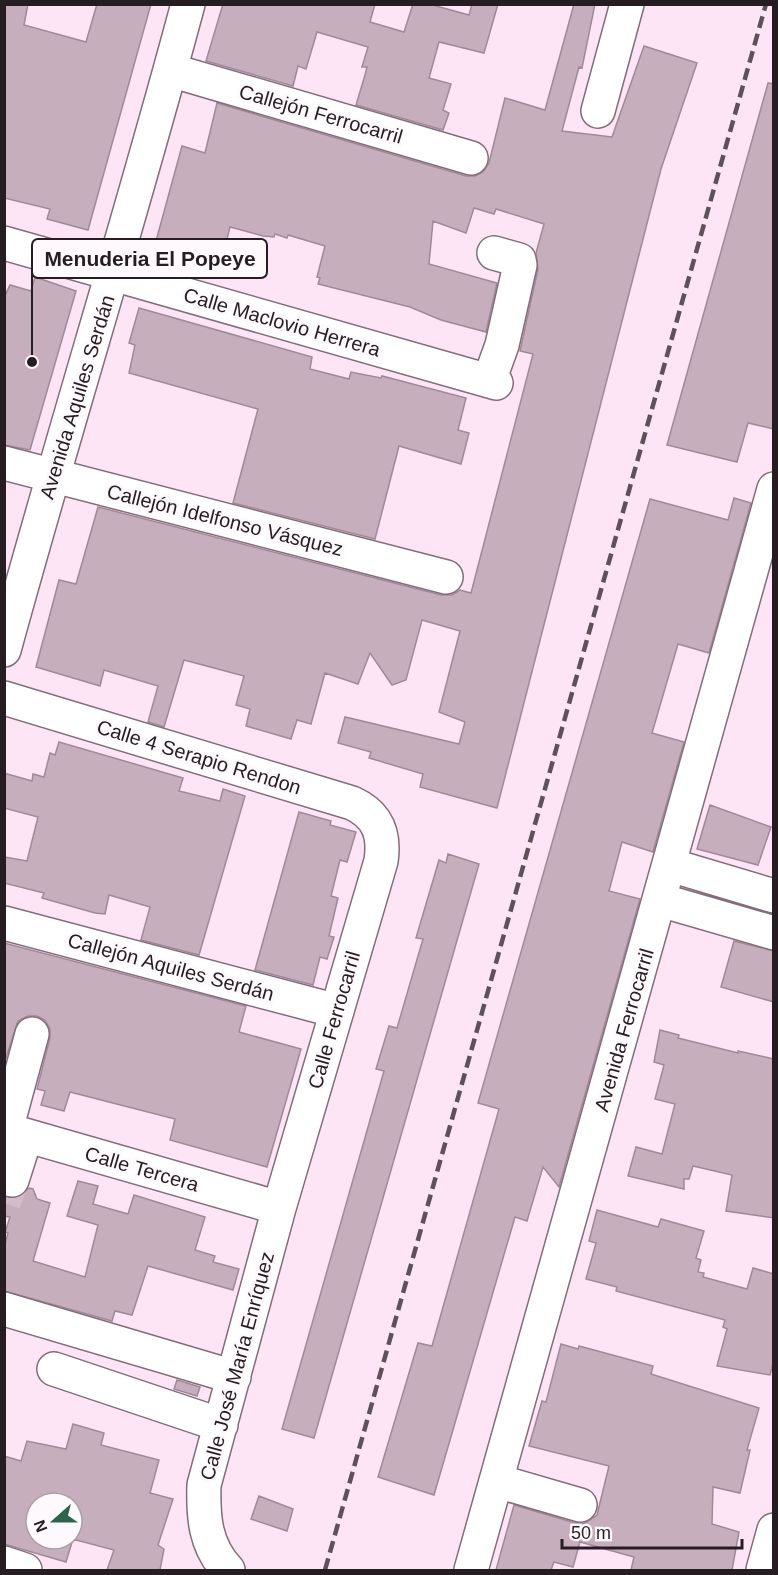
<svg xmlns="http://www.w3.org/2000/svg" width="778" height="1575" font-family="Helvetica,sans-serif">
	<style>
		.building { fill: #c6aebd; stroke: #a08998; stroke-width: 1.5 }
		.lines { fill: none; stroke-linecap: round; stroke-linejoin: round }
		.minor-tunnel { stroke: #d3bdcb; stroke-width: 33; stroke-dasharray: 33 16; stroke-linecap: butt }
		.minor-casing { stroke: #836d7b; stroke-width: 36 }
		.minor { stroke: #fff; stroke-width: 33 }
		.rail { stroke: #5e5159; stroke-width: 4.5; stroke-dasharray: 12 6; stroke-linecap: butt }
		.labels { text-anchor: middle; stroke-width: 6; stroke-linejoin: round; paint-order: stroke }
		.street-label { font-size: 20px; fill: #261d23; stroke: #fef9fc }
		.leader { fill: none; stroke: #261d23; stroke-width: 2 }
		.callout-dot { fill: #261d23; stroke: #fef9fc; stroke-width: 2 }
		.callout { fill: #fef9fc; stroke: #261d23; stroke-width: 2 }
		.callout-label { font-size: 21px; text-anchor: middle; font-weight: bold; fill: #261d23 }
	</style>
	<rect width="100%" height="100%" fill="#fee5f5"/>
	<path class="building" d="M4,4H28L24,25L86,42L97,4H151L88,230L47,219L50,209L4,198Z
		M223,4H375L370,22L404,32L413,4H429L469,15L472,4H498L484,53L439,42L429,78L451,84L443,110L449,113L443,130L356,105L365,75L367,67H362L368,47L317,32L306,69L298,66L293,86L206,61Z
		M574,4H595L582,68L579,67L562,131L612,137L644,46L697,63L661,169L497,808L420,787L423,774L369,758L371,752L338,743L345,717L459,744L465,722L439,712L460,631L422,620L406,680L392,685L370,653L358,684L325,673L311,724L297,720L291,739L246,726L250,709L236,705L244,676L184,660L164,727L148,722L158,686L104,670L100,686L36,667L59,580L76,584L98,507L441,595H452L460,590L471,593L533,354L520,351L538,269L536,253L544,224L496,209L494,214L474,208L466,233L433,221L429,264L497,283L486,332L441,320L410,307L318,284L320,278L317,277L325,246L288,235L287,238L275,234L274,237L263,236L230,227L222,259L156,241L182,146L205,153L217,103L466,176H475L483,172L489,163L505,98L545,110Z
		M768,83L774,84V429L748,423L737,462L667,445Z
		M35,277L76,291L30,450L4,445V298L10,285L31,291Z
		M139,308L312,357L310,369L349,379L351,372L381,378L382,376L466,398L458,430L469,433L461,464L399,446L375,539L233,503L258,409L129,373L135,345L129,343Z
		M734,498L751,503L709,653L678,644L652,733L684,742L653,852L622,842L609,891L640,899L559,1187L543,1167L527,1221L515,1217L434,1495L378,1477L418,1343L432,1346L499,1109L478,1103L650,499L728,520Z
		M59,742L183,778L179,791L220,801L223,789L245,796L199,955L141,940L150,907L109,895L105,914L95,913L42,898L44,893L4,883V857L27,861L38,817L4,808V773L32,781L33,774L44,777L50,753L55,755Z
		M710,805L771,827L758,865L697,849Z
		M299,812L331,821L330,825L356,832L347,862L340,860L331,896L338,898L329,936L334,937L327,959L320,957L313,985L255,970Z
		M448,854L479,864L314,1438L282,1429L384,1071L376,1069L389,1026L397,1028L423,939L416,938L439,860L446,863Z
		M734,941L774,951V1002L721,987Z
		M4,943L246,1006L239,1032L301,1049L267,1167L170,1140L175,1119L70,1092L64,1111L41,1105L45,1091L37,1089L50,1038V1029L45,1020L37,1016H28L18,1021L4,1064Z
		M660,1030L679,1035L678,1038L738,1053V1051L774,1059V1218L726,1211L732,1175L693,1166L689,1179H684V1189L628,1176L636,1147L662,1154L675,1104L655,1099L664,1065L654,1062Z
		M78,1181L98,1186L93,1204L128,1214L134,1195L205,1217L195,1250L215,1256L213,1262L239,1269L233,1290L148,1266L132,1315L115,1311L112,1321L4,1291V1248L8,1233L5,1232L10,1217L4,1216V1197L17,1198L29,1188L33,1189L37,1199L50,1203L33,1261L85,1277L98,1225L67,1216Z
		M597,1210L658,1227L661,1219L704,1231L696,1258L701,1260L698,1272L704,1273L703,1277L747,1289L753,1268L774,1274V1360L770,1375L717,1366L727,1329L723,1327L725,1320L616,1291L617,1287L586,1279L596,1243L589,1241Z
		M561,1344L578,1349L579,1346L653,1366L651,1374L759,1408L747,1450H750L740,1493L713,1487L712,1524L739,1532L732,1570H631L634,1557L580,1542L573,1567L554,1562L551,1570H496L514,1505L575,1523H585L597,1515L609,1466L529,1446L542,1401L546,1402Z
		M177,1380L200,1387L197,1396L174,1389Z
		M73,1424L104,1433L101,1445L159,1460L150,1493L173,1499L158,1545L164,1549L160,1570H107L114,1550L72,1539V1503H36V1539H73L66,1562L4,1544V1456L21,1461L27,1441L66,1449Z
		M259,1496L293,1509L287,1531L251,1519Z"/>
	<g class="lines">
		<path class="minor-tunnel" d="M4,1203L12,1180"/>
		<g class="minor-casing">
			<path id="minor" d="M170,70L471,158
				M598,111L627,4
				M4,243L496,383
				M489,381L502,345L520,265L519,260L494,253
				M4,463L446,577
				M4,650C63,434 130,221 188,4
				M4,698L352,803C378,815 385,834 381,861L279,1208L204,1485C203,1517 205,1546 228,1570
				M670,865L774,896
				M660,900L774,933
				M4,923L337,1011
				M4,1129L279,1208
				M6,1130L32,1034
				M12,1180L26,1136
				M4,1309L234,1377
				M54,1369L221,1425
				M497,1481L580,1505
				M4,1563L25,1570
				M471,1570L774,489
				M763,1570L774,1530"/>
		</g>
		<use href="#minor" class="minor"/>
		<path class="rail" d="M325,1570L766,4"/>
	</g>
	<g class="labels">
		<g class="street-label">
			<text transform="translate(321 114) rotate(16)" y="7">Callejón Ferrocarril</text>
			<text transform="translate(282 322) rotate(16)" y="7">Calle Maclovio Herrera</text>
			<text transform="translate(77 397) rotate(-73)" y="7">Avenida Aquiles Serdán</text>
			<text transform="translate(225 520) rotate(14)" y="7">Callejón Idelfonso Vásquez</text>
			<text transform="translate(199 757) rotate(17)" y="7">Calle 4 Serapio Rendon</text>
			<text transform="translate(171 967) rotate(15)" y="7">Callejón Aquiles Serdán</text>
			<text transform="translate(334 1020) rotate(-74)" y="7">Calle Ferrocarril</text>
			<text transform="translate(624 1030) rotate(-74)" y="7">Avenida Ferrocarril</text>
			<text transform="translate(142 1169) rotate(16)" y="7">Calle Tercera</text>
			<text transform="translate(237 1366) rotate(-75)" y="7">Calle José María Enríquez</text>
		</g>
	</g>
	<path class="leader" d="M32 362L32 259"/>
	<circle class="callout-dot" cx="32" cy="362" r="6"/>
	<rect class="callout" x="32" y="239" width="235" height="39" rx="6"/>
	<g class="callout-label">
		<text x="150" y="266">Menuderia El Popeye</text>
	</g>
	<rect width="778" height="1575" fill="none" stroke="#261d23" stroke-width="12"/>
	<g transform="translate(54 1521) rotate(249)"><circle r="28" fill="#fef9fc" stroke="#a8a1a5" stroke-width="1.5"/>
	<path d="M0-4.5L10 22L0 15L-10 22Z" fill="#2c644c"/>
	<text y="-9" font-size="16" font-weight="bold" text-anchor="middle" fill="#261d23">N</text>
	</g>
	<path d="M562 1539v9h180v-9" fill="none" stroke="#261d23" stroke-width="3"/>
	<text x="571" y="1539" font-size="18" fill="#261d23" stroke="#fef9fc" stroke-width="4.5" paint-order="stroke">50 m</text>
</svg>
